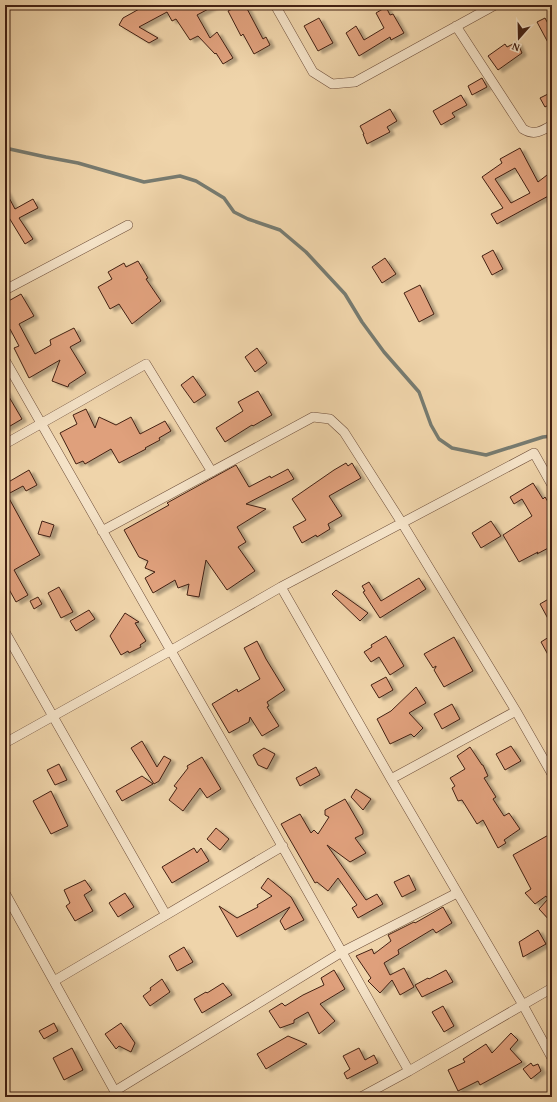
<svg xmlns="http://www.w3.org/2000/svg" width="557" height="1102" font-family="'Gentium Book Plus',serif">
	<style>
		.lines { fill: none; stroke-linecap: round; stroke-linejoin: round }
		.stream { stroke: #777b70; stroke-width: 3.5 }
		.building { fill: #dfa07b; stroke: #422013; fill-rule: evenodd; filter: url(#shadow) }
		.street-casing { stroke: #6d4d39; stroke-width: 10 }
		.street { stroke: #f5e3c8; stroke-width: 9 }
	</style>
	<defs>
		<filter id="shadow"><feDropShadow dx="4.5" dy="2.5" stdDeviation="1" flood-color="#0004"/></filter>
	</defs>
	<rect width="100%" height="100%" fill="#efd4aa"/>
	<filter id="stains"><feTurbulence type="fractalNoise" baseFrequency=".005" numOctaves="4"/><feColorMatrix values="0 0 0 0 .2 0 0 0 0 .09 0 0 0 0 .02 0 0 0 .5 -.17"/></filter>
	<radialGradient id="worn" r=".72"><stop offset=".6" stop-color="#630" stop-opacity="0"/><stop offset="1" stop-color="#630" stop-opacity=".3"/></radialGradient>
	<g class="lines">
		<path class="stream" d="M5,148L46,157L78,163L144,182L180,176L196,181L224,198L234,212L248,219L280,230L306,252L345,294L362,322L384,352L419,392L431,425L439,439L452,448L486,455L543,437L552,436"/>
	</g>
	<path class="building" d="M139,5H216L197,15L210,38L217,32L233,58L223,64L216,53L215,54L198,36L190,40L176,19L172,21L167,12L139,27L158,38L149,43L119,25L123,18L141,8Z
		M240,5H245L263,39L266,37L270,45L254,54L243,34L241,36L228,11Z
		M386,7L390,15L393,14L404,33L391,40L390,37L359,56L346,33L356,26L364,40L384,28L376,13Z
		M319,18L333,43L318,51L304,26Z
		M545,18L552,31V50L537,22Z
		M517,42L522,53L498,70L488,56L505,44L507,47Z
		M482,78L487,87L472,95L468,86Z
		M552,92V103L545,107L540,98Z
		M461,95L467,105L452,113L455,117L441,125L433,111Z
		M390,109L397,121L387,127L390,132L367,144L363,134H364L360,126Z
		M520,148L538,182L547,175L548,177L552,174V194L497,224L491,214L503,208L482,177L502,163L500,159ZM515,168L530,193L511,203L495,179Z
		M5,190L15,209L33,199L38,208L19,218L33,239L25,244L5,211Z
		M493,250L503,269L492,275L482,256Z
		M385,258L396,274L382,283L372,267Z
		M138,261L148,278L146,279L161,301L132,324L119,304L110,309L98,287L112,279L108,272L124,263L126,267Z
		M420,285L434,314L419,322L404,293Z
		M21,294L34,316L19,324L35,354L51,345L50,340L74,328L81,341L70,347L86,373L69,384L68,387L52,381L60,360L29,378L14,348L19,346L10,329L5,332V303Z
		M257,348L267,363L255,372L245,357Z
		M193,376L206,395L194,403L181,385Z
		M5,390L22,419L5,429Z
		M258,391L272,415L253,426L252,425L225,442L216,428L243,411L238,402Z
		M86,409L95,428L99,417L116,425L131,417L140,434L165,421L171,431L159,438L160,440L145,448L146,449L119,463L111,449L85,464L83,461L76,464L60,433L77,424L73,415Z
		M346,463L348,466L352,463L361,478L329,496L342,516L328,524L330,529L317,537L316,535L302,543L293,527L306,520L292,499L334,470Z
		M236,465L249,487L270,476L271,478L288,469L294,479L246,504L266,509L237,527L246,542L238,547L255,571L227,590L206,560L199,597L187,595L189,584L178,588L175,580L153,593L145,578L155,572L145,568L148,561L139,557L124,530L169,505L167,503Z
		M29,470L37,485L26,491L23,486L8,494L5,489V484Z
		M533,483L543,499L545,497L552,508V546L537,554L538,552L519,562L503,535L532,516L522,499L514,504L510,497Z
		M5,491L40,555L14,570L28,595L16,602L5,582Z
		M42,521L54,525L50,537L38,534Z
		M491,521L501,536L481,548L472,533Z
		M419,578L426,589L380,618L363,592L365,591L362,586L369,582L381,601Z
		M59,587L73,612L61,618L48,593Z
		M336,590L368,613L360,621L332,594Z
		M38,597L42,604L34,609L30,601Z
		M552,597V626L540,604Z
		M89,610L95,619L76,631L70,621Z
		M125,613L139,622L135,623L146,641L140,645L141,647L129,653L128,651L121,655L110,636Z
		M552,635V662L541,642Z
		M386,636L404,666L390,675L379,657L371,662L364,652L372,647L371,645Z
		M454,637L473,671L444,687L434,670L436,667V666L433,668L424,654Z
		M257,641L266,659L285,690L267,702L269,706L267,707L279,726L262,736L250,717L249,722L229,733L212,704L237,689L238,692L260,679L244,648Z
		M386,677L393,690L379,698L371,685Z
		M416,687L426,703L409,713L423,728L414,737L411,734L390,744L377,719L391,711Z
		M452,704L460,719L442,729L434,714Z
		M142,741L157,767L164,756L171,760L159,781L154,784L131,748Z
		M511,746L521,761L505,770L496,754Z
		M470,747L482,765H483L488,776L484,778L496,797L493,799L504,816L509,813L520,829L504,840L506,843L498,848L483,820L477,824L462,800L458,801L452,788L455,786L450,778L465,769L457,756Z
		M264,748L275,754L267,769L258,765L253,755Z
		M202,757L221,789L207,798L200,788L183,811L169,800L177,788L174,786L188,768L187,766Z
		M59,764L67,780L55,785L47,770Z
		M316,767L320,775L300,786L296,778Z
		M142,776L153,784L122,801L116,791Z
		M356,789L371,799L363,810L351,797Z
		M51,791L68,826L51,834L33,801Z
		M345,799L363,830V834L355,838L366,853L350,862L327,845L366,900L377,894L383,904L358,918L352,908L357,905L338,878L328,891L317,882L315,883L281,824L300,814L311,833L314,830L318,834L329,817L325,815V810Z
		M216,828L229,839L220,850L207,839Z
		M552,833V923L539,909L548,899L546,896L535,904L525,893L531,889L513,855Z
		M194,848L197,853L201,848L209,861L172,883L162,867Z
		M409,875L416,890L402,897L394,882Z
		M268,878L291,897L304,920L285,930L280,921L290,907L237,937L219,906L237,918L258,907L257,905L272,896L261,888Z
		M85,880L92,890L84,895L93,911L75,921L66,906L70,903L64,890Z
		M125,893L134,907L118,917L109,903Z
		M443,907L452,923L436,933L433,929L398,950L399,954L384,963L390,975L404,968L414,987L400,995L392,980L380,993L368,981L371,978L356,956L372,949L374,954L391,941L388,935L414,922L415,923Z
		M538,930L546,944L523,957L519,942Z
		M184,947L193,962L177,971L169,956Z
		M334,970L345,989L320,1004L335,1021L319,1034L308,1012L294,1020V1023L280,1028L269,1011L282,1003L285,1006L303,995L324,985L321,978Z
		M446,970L453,982L422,997L415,985L428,978L429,979Z
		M162,979L170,992L150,1006L143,996L151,990L150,988Z
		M223,983L232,995L202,1013L194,999L206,992L207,993Z
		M443,1006L454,1026L444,1032L432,1012Z
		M54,1023L58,1031L44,1039L39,1031Z
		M121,1023L135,1043L131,1052L119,1046L116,1049L105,1034Z
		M511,1033L518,1040L510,1049L522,1062L480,1085L478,1081L458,1091L448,1070L465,1062L463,1059L486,1044L492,1053Z
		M288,1036L307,1044L266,1069L257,1054Z
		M72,1048L83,1070L64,1080L53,1058Z
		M359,1048L365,1060L374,1055L378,1063L347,1079L344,1073L350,1069L343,1056Z
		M531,1063L533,1066L538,1064L541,1071L531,1079L523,1069Z"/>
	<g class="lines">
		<g class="street-casing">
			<path id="street" d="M275,5L313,72L332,84L355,82L495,5
				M456,26L523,129C534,136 542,131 552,125
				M5,290L128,225
				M5,360C140,597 276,833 409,1071
				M5,444L146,364L212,472
				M102,531L313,417L330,419L344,432L402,523L516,711L552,774
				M281,587L391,779L523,1005L552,1058
				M5,632L166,915
				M5,743L170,651L281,587L534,453L552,485
				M391,779L516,711
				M5,893L118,1097
				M54,981L283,846
				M115,1091L342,952L457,893
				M361,1097L409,1071L552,988"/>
		</g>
		<use href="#street" class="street"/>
	</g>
	<rect width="557" height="1102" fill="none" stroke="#efd4aa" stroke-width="20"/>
	<rect x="6" y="6" width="545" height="1090" fill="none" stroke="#422013" stroke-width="2"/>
	<rect x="10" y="10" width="537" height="1082" fill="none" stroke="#422013"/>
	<g transform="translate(519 38) rotate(200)" stroke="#f5e3c8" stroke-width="3" paint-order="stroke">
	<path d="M0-3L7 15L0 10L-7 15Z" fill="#422013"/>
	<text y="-6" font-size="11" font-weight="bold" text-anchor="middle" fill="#422013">N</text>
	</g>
	<rect width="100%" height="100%" filter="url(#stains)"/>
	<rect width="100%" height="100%" fill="url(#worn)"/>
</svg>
